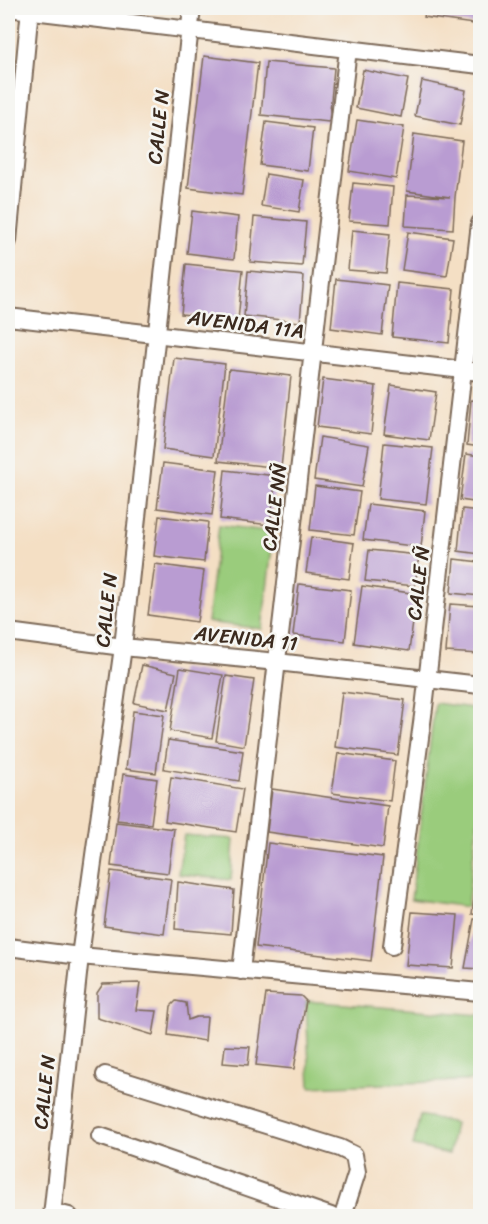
<svg xmlns="http://www.w3.org/2000/svg" width="488" height="1224" font-family="Sriracha,sans-serif">
	<style>
		.green { fill: #9acc7c; stroke: #6a7b4d; stroke-width: 1.5 }
		.building { fill: #b99cd2 }
		.lines { fill: none; stroke-linecap: round; stroke-linejoin: round }
		.minor-casing { stroke: #7c6958; stroke-width: 20 }
		.minor { stroke: #fff; stroke-width: 16 }
		.labels { text-anchor: middle; stroke-width: 5; stroke-linejoin: round; paint-order: stroke }
		.street-label { font-size: 20px; fill: #3b2a1e; stroke: #f6f6f2 }
	</style>
	<rect width="100%" height="100%" fill="#f6f6f2"/>
	<filter id="ink" filterUnits="userSpaceOnUse"><feTurbulence type="fractalNoise" baseFrequency=".0167" numOctaves="2"/><feDisplacementMap in="SourceGraphic" scale="12" xChannelSelector="R" yChannelSelector="G"/><feConvolveMatrix kernelMatrix="1 2 1 2 8 2 1 2 1" color-interpolation-filters="sRGB"/></filter>
	<filter id="wash" filterUnits="userSpaceOnUse"><feTurbulence type="fractalNoise" baseFrequency=".008" numOctaves="4" result="noise"/><feDisplacementMap in="SourceGraphic" scale="24" xChannelSelector="R" yChannelSelector="G"/><feGaussianBlur stdDeviation="1.35" result="paint"/><feColorMatrix in="noise" values="0 0 0 0 0 0 0 0 0 0 0 0 0 0 0 0 0 1.4 0 .05"/><feComposite in="paint" operator="in"/></filter>
	<g filter="url(#wash)">
		<rect width="100%" height="100%" fill="#f4dfc4"/>
		<path class="green" d="M219,525L274,532L262,629L207,622Z
			M435,703L480,709V802L467,907L411,899Z
			M184,835L234,839L231,880L178,874Z
			M306,1001L480,1015V1080L310,1087Z
			M420,1115L455,1123L449,1154L413,1146Z"/>
		<g id="blocks">
			<path class="building" d="M426,8H480V25L424,17Z
				M204,56L258,63L242,195L188,188Z
				M266,62L334,68L329,122L261,115Z
				M363,70L408,79L401,117L356,108Z
				M422,81L466,90L460,125L415,116Z
				M357,120L404,127L396,179L349,171Z
				M266,122L313,128L308,171L260,165Z
				M414,134L462,141L455,197L453,229L405,226L407,195L450,197L407,191Z
				M266,174L304,180L299,212L261,206Z
				M353,183L393,187L390,224L349,221Z
				M192,211L238,217L234,259L187,253Z
				M254,217L306,222L302,266L250,262Z
				M352,230L390,234L386,273L348,270Z
				M408,232L453,238L447,276L402,270Z
				M186,264L243,270L238,320L181,314Z
				M248,271L304,276L300,322L244,316Z
				M336,279L388,285L382,335L331,328Z
				M397,283L454,289L449,343L392,337Z
				M174,358L225,364L214,456L163,449Z
				M229,369L291,376L281,468L218,461Z
				M323,379L376,386L371,434L317,427Z
				M391,385L436,392L429,440L384,434Z
				M471,400L480,401V447L467,445Z
				M320,437L369,445L362,487L314,480Z
				M384,443L433,448L426,504L378,499Z
				M466,454L480,456V503L460,500Z
				M163,463L218,470L212,515L157,508Z
				M225,470L276,476L270,525L220,519Z
				M315,486L360,492L354,535L310,530Z
				M368,504L425,511L421,547L363,540Z
				M462,509L480,511V554L458,551Z
				M159,516L208,522L204,562L154,556Z
				M311,537L354,543L349,579L306,573Z
				M369,550L419,555L415,586L365,581Z
				M454,559L480,562V596L451,593Z
				M155,564L204,571L197,622L148,615Z
				M299,584L351,590L345,641L293,635Z
				M362,586L417,594L409,651L354,643Z
				M450,604L480,606V654L446,652Z
				M142,665L176,673L168,710L134,703Z
				M180,668L223,675L212,738L170,731Z
				M226,676L254,680L244,746L216,741Z
				M342,692L405,700L398,755L335,747Z
				M133,711L164,715L156,773L126,769Z
				M168,740L243,751L239,781L164,769Z
				M338,753L395,761L390,801L332,793Z
				M123,774L157,779L151,824L117,820Z
				M171,777L243,789L236,832L165,821Z
				M272,789L388,806L383,848L267,832Z
				M116,822L174,829L168,873L111,866Z
				M268,843L383,857L371,961L256,947Z
				M478,866L480,867V915L472,914Z
				M111,871L171,879L164,934L104,926Z
				M178,882L234,890L231,934L175,929Z
				M412,912L458,915L453,968L406,965Z
				M474,919H480V969L465,968Z
				M140,983L136,1010L157,1011L153,1035L97,1018V993L103,984Z
				M266,994L301,996L306,1001L294,1069L256,1065Z
				M176,1001L186,1003L188,1020L196,1017H207L205,1041L168,1035L171,1006Z
				M225,1046L250,1047L248,1065L223,1063Z"/>
		</g>
	</g>
	<g filter="url(#ink)">
		<use href="#blocks" fill-opacity="0" stroke="#7c6958" stroke-width="1.5"/>
		<g class="lines">
			<g class="minor-casing">
				<path id="minor" d="M8,8L480,65
					M8,241L30,8
					M8,317L480,372
					M8,632L123,647L277,662L480,685
					M392,946L424,708L480,223
					M8,947L80,956L480,992
					M241,971L348,49
					M105,1075L340,1148L354,1155L357,1172L343,1216
					M100,1136L331,1216
					M53,1212L69,1216
					M52,1216L80,956L123,647L192,8"/>
			</g>
			<use href="#minor" class="minor"/>
		</g>
	</g>
	<g class="labels">
		<g class="street-label">
			<text transform="translate(158 127) rotate(-84)" y="7">CALLE N</text>
			<text transform="translate(246 324) rotate(7)" y="7">AVENIDA 11A</text>
			<text transform="translate(274 507) rotate(-83)" y="7">CALLE NÑ</text>
			<text transform="translate(418 583) rotate(-83)" y="7">CALLE Ñ</text>
			<text transform="translate(106 610) rotate(-84)" y="7">CALLE N</text>
			<text transform="translate(246 638) rotate(6)" y="7">AVENIDA 11</text>
			<text transform="translate(44 1092) rotate(-84)" y="7">CALLE N</text>
		</g>
	</g>
	<rect width="488" height="1224" fill="none" stroke="#f6f6f2" stroke-width="30"/>
</svg>
